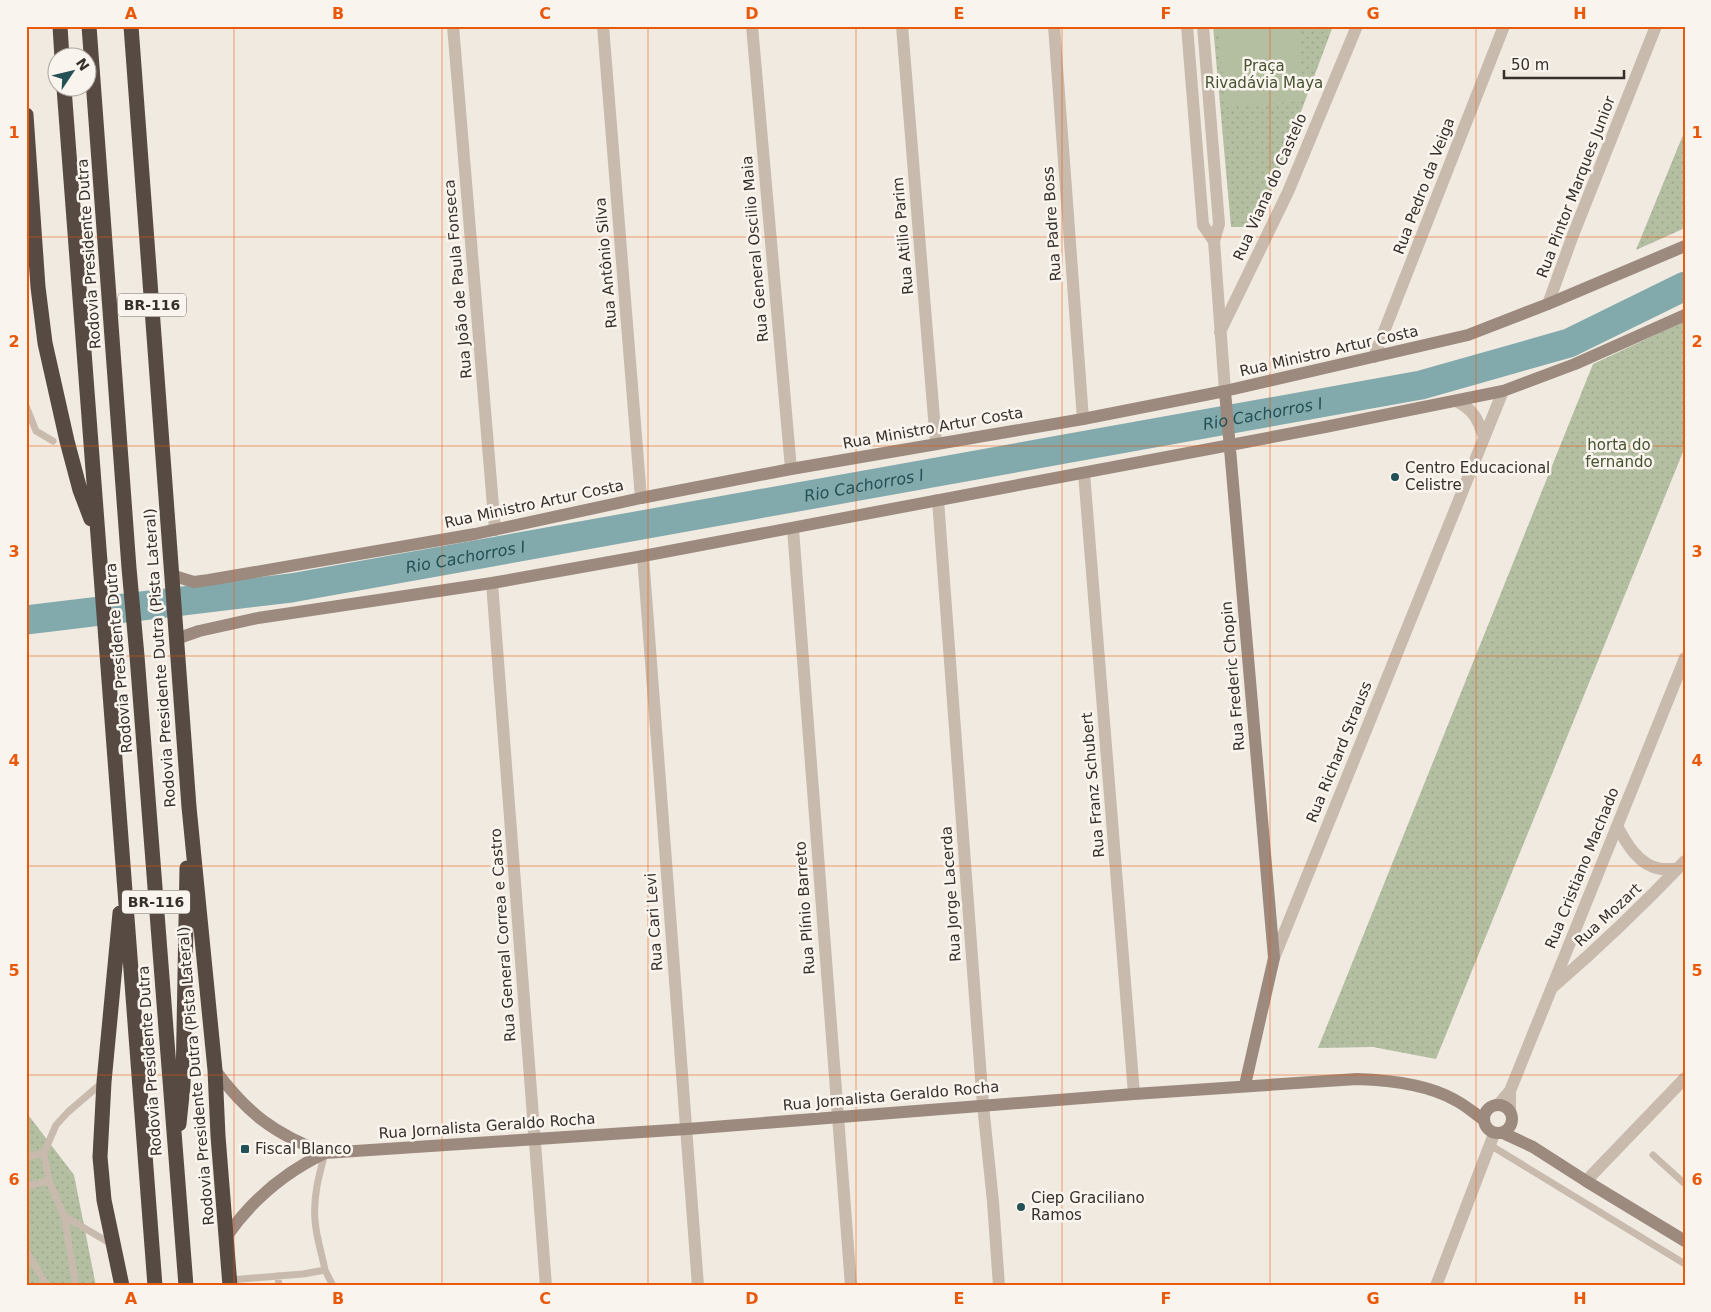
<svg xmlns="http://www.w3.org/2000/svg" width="1711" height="1312" font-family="'DejaVu Sans',sans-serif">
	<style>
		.green { fill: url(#green-dots) }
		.pitch { fill: #b4bfa2 }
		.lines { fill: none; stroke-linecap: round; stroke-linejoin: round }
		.river { stroke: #82a9ac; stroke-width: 29 }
		.lane { stroke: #c8baad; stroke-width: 7 }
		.street { stroke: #c8baad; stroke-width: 12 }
		.secondary { stroke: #9c8a7f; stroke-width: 12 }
		.highway { stroke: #574a43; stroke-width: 15 }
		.grid { fill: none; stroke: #e8590c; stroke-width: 1; stroke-opacity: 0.55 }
		.poi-dot { fill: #245155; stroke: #f9f4ed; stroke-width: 2 }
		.labels { text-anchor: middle; stroke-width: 5; stroke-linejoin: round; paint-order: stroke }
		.shield { fill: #f9f4ed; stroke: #716a65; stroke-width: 1 }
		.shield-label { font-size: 14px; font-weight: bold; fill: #372f2b }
		.park-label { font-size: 15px; fill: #465331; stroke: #f9f4ed }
		.street-label { font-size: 15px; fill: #372f2b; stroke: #f9f4ed }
		.poi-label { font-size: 15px; fill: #372f2b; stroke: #f9f4ed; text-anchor: start }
		.water-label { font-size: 16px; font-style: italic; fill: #245155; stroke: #f9f4ed }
		.neatline { fill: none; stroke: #e8590c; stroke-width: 2 }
		.grid-label { font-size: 16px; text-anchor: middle; font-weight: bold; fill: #e8590c }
	</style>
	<defs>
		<pattern id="green-dots" width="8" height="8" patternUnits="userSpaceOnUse" patternTransform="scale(1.25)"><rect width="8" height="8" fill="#b4bfa2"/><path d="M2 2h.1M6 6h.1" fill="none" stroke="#9ba48c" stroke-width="1.8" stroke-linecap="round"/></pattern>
	</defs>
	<rect width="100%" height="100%" fill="#f1eae1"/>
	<path class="green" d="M1213,26H1333L1258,227H1231Z
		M1685,130V228L1636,250Z
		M1685,321V447L1436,1059L1373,1047L1318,1048L1593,364Z
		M26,1112L74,1175L96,1286H26Z"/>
	<path class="pitch" d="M1219,26H1298L1304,101L1225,107Z"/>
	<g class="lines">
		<path class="river" id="s1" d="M26,620L291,588L1421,385L1569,343L1685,286"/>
		<path class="lane" d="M26,406L36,431L53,441
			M103,1082L68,1112L56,1125L44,1153L49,1181L64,1216L113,1245
			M1490,1145L1685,1264
			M1653,1155L1685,1184
			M26,1157L44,1153
			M26,1186L49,1181
			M64,1216L76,1286
			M26,1251L47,1286
			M325,1270L333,1286
			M278,1276L279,1286
			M230,1280L303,1274L325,1270C322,1254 316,1237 315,1220C313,1197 319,1175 325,1153"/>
		<path class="street" d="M453,26L495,530
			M603,26L641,498
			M752,26L791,469
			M902,26L936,443
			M1054,26L1083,419
			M1187,26L1203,225L1214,241
			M1203,26L1219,224L1214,241L1225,391
			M1548,304L1573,235L1656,26
			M1220,332L1288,192L1357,26
			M1374,357L1504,26
			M1456,401C1473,409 1478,419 1484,437
			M1084,473L1134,1094
			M938,500L983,1105L993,1202L999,1286
			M793,529L851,1286
			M643,556L698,1286
			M492,583L546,1286
			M1617,826C1626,843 1639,866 1661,869C1666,869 1672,869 1677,869
			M1274,958L1503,391
			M1553,987C1599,947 1643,905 1685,861
			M1510,1091V1111
			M1498,1105L1510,1091L1685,658
			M1586,1181L1685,1078
			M1436,1286L1494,1134"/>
		<path class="secondary" d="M1225,391L1274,958L1245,1085
			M171,575L194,582L209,580L475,534L641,498L791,469L1083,419L1225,391L1468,335L1548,304L1685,246
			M176,639L199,631L258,618L492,583L643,556L1325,427L1503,391L1575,364L1685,315
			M215,1070C247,1113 274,1134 325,1153
			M1484 1119a14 14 0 1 1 28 0a14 14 0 1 1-28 0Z
			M1503,1133L1533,1147L1586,1181L1685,1241
			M226,1237C251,1201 285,1172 325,1153L687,1129L1134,1094L1357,1079C1388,1080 1427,1084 1455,1100C1465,1105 1474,1113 1484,1120"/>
		<path class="highway" d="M60,26L62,58
			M89,26L129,568L137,656L186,1286
			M131,26L189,807L215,1070L218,1136L230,1286
			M64,88L155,1286
			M26,115L38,287L45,343L67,441L80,490L91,519
			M120,913L104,1082L100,1157L104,1200L122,1286
			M179,1124L183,1085L187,868"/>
	</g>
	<path class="grid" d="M234,26V1286M442,26V1286M648,26V1286M856,26V1286M1062,26V1286M1270,26V1286M1476,26V1286M26,237H1685M26,446H1685M26,656H1685M26,866H1685M26,1075H1685"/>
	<g class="poi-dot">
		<circle cx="1395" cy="477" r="5"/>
		<rect x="240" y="1144" width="10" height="10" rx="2.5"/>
		<circle cx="1021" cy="1207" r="5"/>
	</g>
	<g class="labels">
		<g class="shield">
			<rect x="118" y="293.5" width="68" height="23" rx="4"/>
			<rect x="122" y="890.5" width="68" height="23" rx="4"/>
		</g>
		<g class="shield-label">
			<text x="152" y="310">BR-116</text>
			<text x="156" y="907">BR-116</text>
		</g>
		<g class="park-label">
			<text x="1264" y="71">Praça<tspan x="1264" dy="17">Rivadávia Maya</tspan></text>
			<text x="1619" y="450">horta do<tspan x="1619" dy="17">fernando</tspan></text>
		</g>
		<g class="street-label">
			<text transform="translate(1424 186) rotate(-69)" y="5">Rua Pedro da Veiga</text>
			<text transform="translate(1270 187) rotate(-66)" y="5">Rua Viana do Castelo</text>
			<text transform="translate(1576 187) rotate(-69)" y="5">Rua Pintor Marques Junior</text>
			<text transform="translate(1052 224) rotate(-94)" y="5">Rua Padre Boss</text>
			<text transform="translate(903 236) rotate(-95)" y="5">Rua Atilio Parim</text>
			<text transform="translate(755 249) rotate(-95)" y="5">Rua General Oscilio Maia</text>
			<text transform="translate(89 254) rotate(-94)" y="5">Rodovia Presidente Dutra</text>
			<text transform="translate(606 263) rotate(-95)" y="5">Rua Antônio Silva</text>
			<text transform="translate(458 279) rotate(-95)" y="5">Rua João de Paula Fonseca</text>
			<text transform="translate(1329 351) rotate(-13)" y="5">Rua Ministro Artur Costa</text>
			<text transform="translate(933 428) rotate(-10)" y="5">Rua Ministro Artur Costa</text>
			<text transform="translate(534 504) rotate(-12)" y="5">Rua Ministro Artur Costa</text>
			<text transform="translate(119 658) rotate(-95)" y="5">Rodovia Presidente Dutra</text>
			<text transform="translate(160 658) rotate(-94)" y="5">Rodovia Presidente Dutra (Pista Lateral)</text>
			<text transform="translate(1233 676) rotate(-95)" y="5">Rua Frederic Chopin</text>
			<text transform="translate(1339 752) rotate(-68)" y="5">Rua Richard Strauss</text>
			<text transform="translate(1093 785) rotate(-95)" y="5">Rua Franz Schubert</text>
			<text transform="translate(1582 868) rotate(-68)" y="5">Rua Cristiano Machado</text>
			<text transform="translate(951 894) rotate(-94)" y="5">Rua Jorge Lacerda</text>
			<text transform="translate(805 908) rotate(-94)" y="5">Rua Plínio Barreto</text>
			<text transform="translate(1608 915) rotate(-43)" y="5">Rua Mozart</text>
			<text transform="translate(654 922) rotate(-94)" y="5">Rua Cari Levi</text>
			<text transform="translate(503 935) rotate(-94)" y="5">Rua General Correa e Castro</text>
			<text transform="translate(150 1061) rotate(-94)" y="5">Rodovia Presidente Dutra</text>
			<text transform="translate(196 1076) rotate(-95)" y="5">Rodovia Presidente Dutra (Pista Lateral)</text>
			<text transform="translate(891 1096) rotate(-5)" y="5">Rua Jornalista Geraldo Rocha</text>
			<text transform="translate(487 1126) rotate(-4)" y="5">Rua Jornalista Geraldo Rocha</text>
		</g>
		<g class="poi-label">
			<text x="1405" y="473">Centro Educacional<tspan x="1405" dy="17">Celistre</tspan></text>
			<text x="255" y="1154">Fiscal Blanco</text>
			<text x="1031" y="1203">Ciep Graciliano<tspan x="1031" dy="17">Ramos</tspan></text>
		</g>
		<g class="water-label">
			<text dy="6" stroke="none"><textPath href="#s1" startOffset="1254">Rio Cachorros I</textPath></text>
			<text dy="6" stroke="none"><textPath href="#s1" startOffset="849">Rio Cachorros I</textPath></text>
			<text dy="6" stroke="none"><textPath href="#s1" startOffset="444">Rio Cachorros I</textPath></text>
		</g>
	</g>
	<rect width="1711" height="1312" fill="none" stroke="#f9f4ed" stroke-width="55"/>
	<g transform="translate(72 72) rotate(55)"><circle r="24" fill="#f9f4ed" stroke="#aba59f"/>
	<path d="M0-4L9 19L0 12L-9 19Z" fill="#245155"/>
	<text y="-8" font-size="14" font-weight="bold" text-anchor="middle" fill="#372f2b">N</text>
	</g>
	<path d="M1504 70v8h120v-8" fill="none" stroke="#372f2b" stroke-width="2.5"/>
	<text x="1511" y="70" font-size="15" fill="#372f2b" stroke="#f9f4ed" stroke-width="4" paint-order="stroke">50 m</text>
	<rect x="28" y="28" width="1656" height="1256" class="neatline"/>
	<g class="grid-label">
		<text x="131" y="19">A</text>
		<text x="338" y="19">B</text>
		<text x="545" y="19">C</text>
		<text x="752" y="19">D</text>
		<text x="959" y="19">E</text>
		<text x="1166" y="19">F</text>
		<text x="1373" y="19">G</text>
		<text x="1580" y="19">H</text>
		<text x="14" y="138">1</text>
		<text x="1697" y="138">1</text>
		<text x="14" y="347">2</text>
		<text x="1697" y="347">2</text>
		<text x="14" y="557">3</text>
		<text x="1697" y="557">3</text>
		<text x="14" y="766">4</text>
		<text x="1697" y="766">4</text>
		<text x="14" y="976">5</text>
		<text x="1697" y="976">5</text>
		<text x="14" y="1185">6</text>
		<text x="1697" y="1185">6</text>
		<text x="131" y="1304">A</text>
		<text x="338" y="1304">B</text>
		<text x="545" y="1304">C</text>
		<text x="752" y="1304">D</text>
		<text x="959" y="1304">E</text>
		<text x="1166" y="1304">F</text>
		<text x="1373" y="1304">G</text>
		<text x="1580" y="1304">H</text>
	</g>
</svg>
